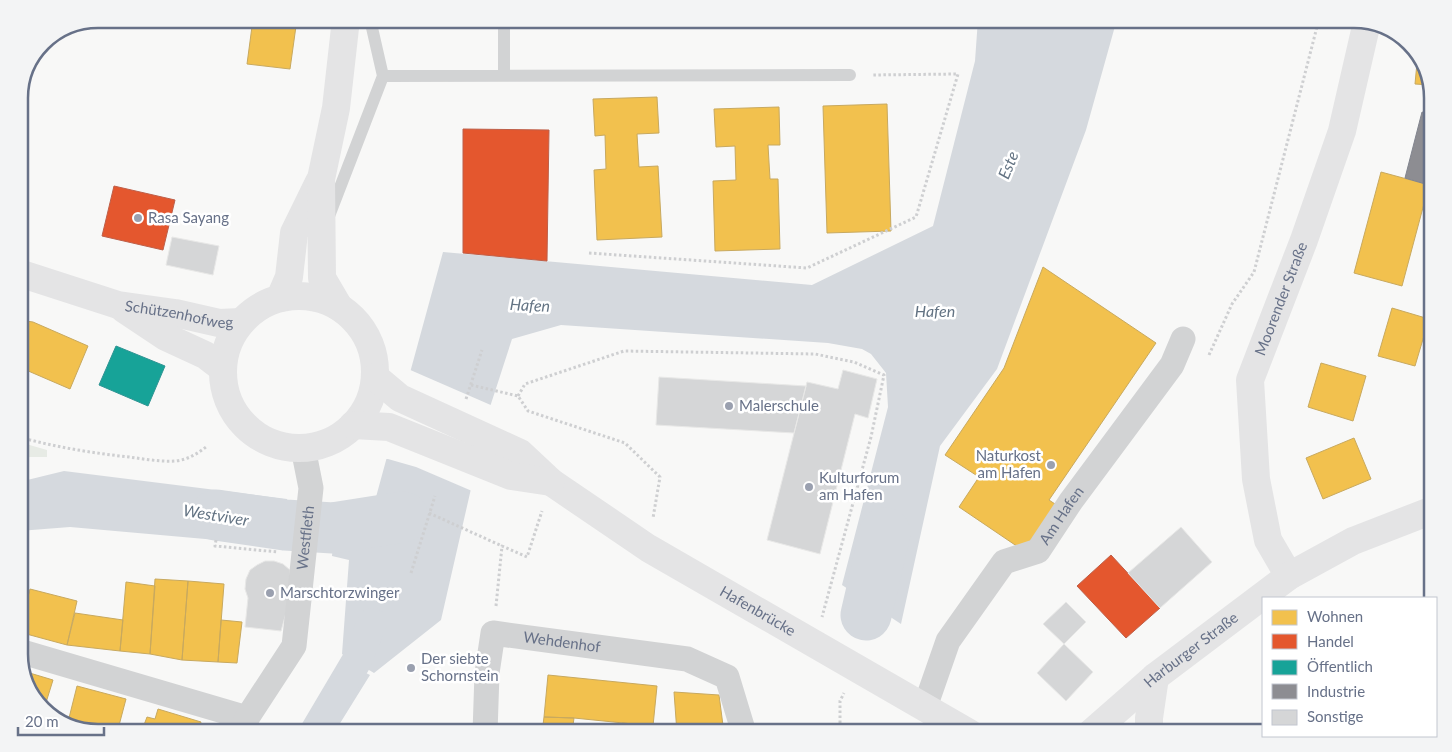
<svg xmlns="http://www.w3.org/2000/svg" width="1452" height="752" font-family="Lato,sans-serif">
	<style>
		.green { fill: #e7ebe5 }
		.water { fill: #d5d9de }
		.pier { fill: #f8f8f7 }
		.homes { fill: #f2c14e; stroke: #c8a95f }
		.shops { fill: #e4572e; stroke: #be5f49 }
		.public { fill: #17a398; stroke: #2f9493 }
		.industry { fill: #8d8d92; stroke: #82858f }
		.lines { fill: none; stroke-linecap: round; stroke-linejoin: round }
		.canal { stroke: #d5d9de; stroke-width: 30 }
		.river { stroke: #d5d9de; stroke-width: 51 }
		.building { fill: #d5d6d7; stroke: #e8e8e7 }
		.path { stroke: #cecfd1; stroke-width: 3; stroke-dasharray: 2.5 2.5; stroke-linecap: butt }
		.lane { stroke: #d2d3d4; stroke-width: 12 }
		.street { stroke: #d2d3d4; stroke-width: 25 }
		.secondary { stroke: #e4e4e5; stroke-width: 28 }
		.poi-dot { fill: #9aa0af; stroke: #fff; stroke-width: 2 }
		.labels { text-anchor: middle; stroke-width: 5; stroke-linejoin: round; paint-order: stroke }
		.poi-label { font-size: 15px; fill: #677188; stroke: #fff; text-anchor: start }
		.street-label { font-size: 15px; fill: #677188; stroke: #fff }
		.water-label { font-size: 16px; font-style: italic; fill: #637383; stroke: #fff }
		.rim { fill: none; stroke: #677188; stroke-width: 2.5 }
	</style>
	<rect width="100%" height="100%" fill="#f8f8f7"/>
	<path class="green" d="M19,442L47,450V457H30L19,460Z"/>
	<path class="water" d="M978,19H1117L1086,130L997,369L940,446L901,624L842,585L888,407L886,373L871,354L862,349L828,343L561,325L512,339L489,410L441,620L374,673L342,654L349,560L332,556L336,505L373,508L443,252L812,285L933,226L975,61Z
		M64,471L287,499L285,546L70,527L19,531V482Z
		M342,661L370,675L334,733H301Z"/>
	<path class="pier" d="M408,369L493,406L472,491L416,467L388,459H384Z"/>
	<path class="homes" d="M253,19H297L290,69L247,64Z
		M1418,52L1420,54L1431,85L1415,84Z
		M657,97L659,133L637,134L639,167L658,166L662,237L597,240L594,170L606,169L605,135L595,136L593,99Z
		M887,104L891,231L827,233L823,106Z
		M779,107L780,145H768L770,179H778L780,249L715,251L713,181L736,180L735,146L716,147L714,109Z
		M1381,172L1429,185L1402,286L1354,273Z
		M1043,267L1156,343L1049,500L1055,504L1024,551L959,507L979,477L945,455L1004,368Z
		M1392,308L1429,319L1415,366L1378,356Z
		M19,320L33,322L88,346L70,389L19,367Z
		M1321,363L1366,376L1353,421L1308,407Z
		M1354,438L1371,479L1323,499L1306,458Z
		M155,579L188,581L182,660L150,654Z
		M188,581L224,584L218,662L182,660Z
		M126,582L155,586L150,654L120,651Z
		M30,589L77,601L67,645L19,632Z
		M19,590L29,592L19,630Z
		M75,613L123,620L120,651L67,645Z
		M221,620L242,622L237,663L218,662Z
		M23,671L53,680L44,709L32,699Z
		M548,675L657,686L653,726L574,718L544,717Z
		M77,686L126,699L117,733H97L67,726Z
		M674,692L719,695L724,733H677Z
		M158,709L201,722L198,733H200H141L147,717L155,719Z
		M544,717L574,718L572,733H542Z
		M622,723L653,726L652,733H622Z"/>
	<path class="shops" d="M463,129L549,130L547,261L463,253Z
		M114,186L175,200L163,250L102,236Z
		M1111,555L1160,608L1126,638L1077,586Z
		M653,731L677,732V733H652Z"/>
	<path class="public" d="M116,346L165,366L148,406L99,385Z"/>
	<path class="industry" d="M1422,112L1433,115V171L1429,185L1405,178Z"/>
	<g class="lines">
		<path class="canal" d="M314,733L356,662L372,623"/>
		<path class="river" d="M216,515L285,525L333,528L403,517
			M866,615L885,533"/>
	</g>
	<path class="building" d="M172,237L219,246L213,275L166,265Z
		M843,370L877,379L868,418L855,414L820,554L767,540L807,382L838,389Z
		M659,377L806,386L794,433L656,425Z
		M1181,527L1212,562L1160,608L1128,573Z
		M265,561H274L283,564L290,570L289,602L281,631L245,627L248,598L245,589L246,579L250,570L257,565Z
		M1066,602L1086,622L1064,644L1043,624Z
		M1064,644L1093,672L1066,701L1037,673Z"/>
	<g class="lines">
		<path class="path" d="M589,253L807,268L916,217L958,74L871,75
			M1209,355L1232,304L1254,272L1319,19
			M471,385L518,396L528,411L625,443L660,477L653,518
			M518,396L525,384L624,351L815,354L854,362L884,375L871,437L822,617
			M466,399L482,350
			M19,437C55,447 92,453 129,457C144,459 160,462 175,461C187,460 197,454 206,447
			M429,513L502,546
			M216,540L215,546L278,552
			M411,573L435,496
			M496,606L502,546L527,557L542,511
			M840,733V701L844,693"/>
		<path class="lane" d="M370,19L383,76L850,75
			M504,19V76
			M329,216L383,76"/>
		<g class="street">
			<path d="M19,651L247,718"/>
			<path id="s1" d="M925,707L948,641L1004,562L1038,551L1071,501L1172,365L1183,339"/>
			<path id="s2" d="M241,733L247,718L294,646L311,488L303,448"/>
			<path id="s3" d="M485,733L487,673L493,633L687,659L727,677L744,733"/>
		</g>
		<g class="secondary">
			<path id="s4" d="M19,273L118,305L175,313L219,323L241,322"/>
			<circle cx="299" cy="372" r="76"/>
			<path d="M280,298L289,277L294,233L319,182"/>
			<path d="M339,307L322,278L321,179L336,108L346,19"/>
			<path d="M124,309L166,337L205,355L222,368"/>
			<path id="s5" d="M375,377L400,398L520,453L551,482L648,548L969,733"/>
			<path d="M353,425L389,427L511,476L551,482"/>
			<path id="s6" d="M1289,576L1268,540L1256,479L1250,380L1304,240L1342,131L1367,22"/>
			<path id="s7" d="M1091,733L1155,677L1289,576L1353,541L1433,510"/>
			<path d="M1149,733V718L1155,677"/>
		</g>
	</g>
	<g class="poi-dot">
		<circle cx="138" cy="218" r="5"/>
		<circle cx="729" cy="406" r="5"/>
		<circle cx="1051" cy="465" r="5"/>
		<circle cx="809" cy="487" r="5"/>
		<circle cx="270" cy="593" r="5"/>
		<circle cx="411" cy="668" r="5"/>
	</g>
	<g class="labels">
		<g class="poi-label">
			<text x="148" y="223">Rasa Sayang</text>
			<text x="739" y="411">Malerschule</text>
			<text x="1041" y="461" text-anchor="end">Naturkost<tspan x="1041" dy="17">am Hafen</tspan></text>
			<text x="819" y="483">Kulturforum<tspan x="819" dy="17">am Hafen</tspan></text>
			<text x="280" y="598">Marschtorzwinger</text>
			<text x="421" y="664">Der siebte<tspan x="421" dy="17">Schornstein</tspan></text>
		</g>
		<g class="street-label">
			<text dy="5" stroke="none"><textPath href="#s6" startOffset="290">Moorender Straße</textPath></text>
			<text dy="5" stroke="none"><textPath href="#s4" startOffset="166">Schützenhofweg</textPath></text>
			<text dy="5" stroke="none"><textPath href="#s1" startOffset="245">Am Hafen</textPath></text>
			<text dy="5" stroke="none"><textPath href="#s2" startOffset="211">Westfleth</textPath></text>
			<text dy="5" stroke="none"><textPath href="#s5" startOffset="451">Hafenbrücke</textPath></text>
			<text dy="5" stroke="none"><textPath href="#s3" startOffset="170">Wehdenhof</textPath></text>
			<text dy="5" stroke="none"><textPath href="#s7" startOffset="130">Harburger Straße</textPath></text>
		</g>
		<g class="water-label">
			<text transform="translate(1008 165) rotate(-68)" y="6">Este</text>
			<text transform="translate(530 305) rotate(3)" y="6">Hafen</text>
			<text x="935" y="317">Hafen</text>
			<text transform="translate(216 515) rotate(9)" y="6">Westviver</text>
		</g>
	</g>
	<path d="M0 0H1452V752H0ZM98 28H1354A70 70 0 0 1 1424 98V654A70 70 0 0 1 1354 724H98A70 70 0 0 1 28 654V98A70 70 0 0 1 98 28Z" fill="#f3f4f5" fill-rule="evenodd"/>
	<path class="rim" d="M98 28H1354A70 70 0 0 1 1424 98V654A70 70 0 0 1 1354 724H98A70 70 0 0 1 28 654V98A70 70 0 0 1 98 28Z"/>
	<rect x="1262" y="597" width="175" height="140" fill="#ffffff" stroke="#c2c6cf"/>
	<rect x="1272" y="610" width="25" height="15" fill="#f2c14e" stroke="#c2c6cf"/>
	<text x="1307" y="622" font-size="15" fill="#677188">Wohnen</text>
	<rect x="1272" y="634" width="25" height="15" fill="#e4572e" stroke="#c2c6cf"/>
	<text x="1307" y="647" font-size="15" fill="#677188">Handel</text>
	<rect x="1272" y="660" width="25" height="15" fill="#17a398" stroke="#c2c6cf"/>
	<text x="1307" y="672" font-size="15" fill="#677188">Öffentlich</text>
	<rect x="1272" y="684" width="25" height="15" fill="#8d8d92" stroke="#c2c6cf"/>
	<text x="1307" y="697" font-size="15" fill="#677188">Industrie</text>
	<rect x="1272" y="710" width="25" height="15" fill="#d5d6d7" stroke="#c2c6cf"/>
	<text x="1307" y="722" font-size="15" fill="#677188">Sonstige</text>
	<path d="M18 727v8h86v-8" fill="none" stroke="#677188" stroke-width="2.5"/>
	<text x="25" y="727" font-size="15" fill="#677188" stroke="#ffffff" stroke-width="4" paint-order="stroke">20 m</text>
</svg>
